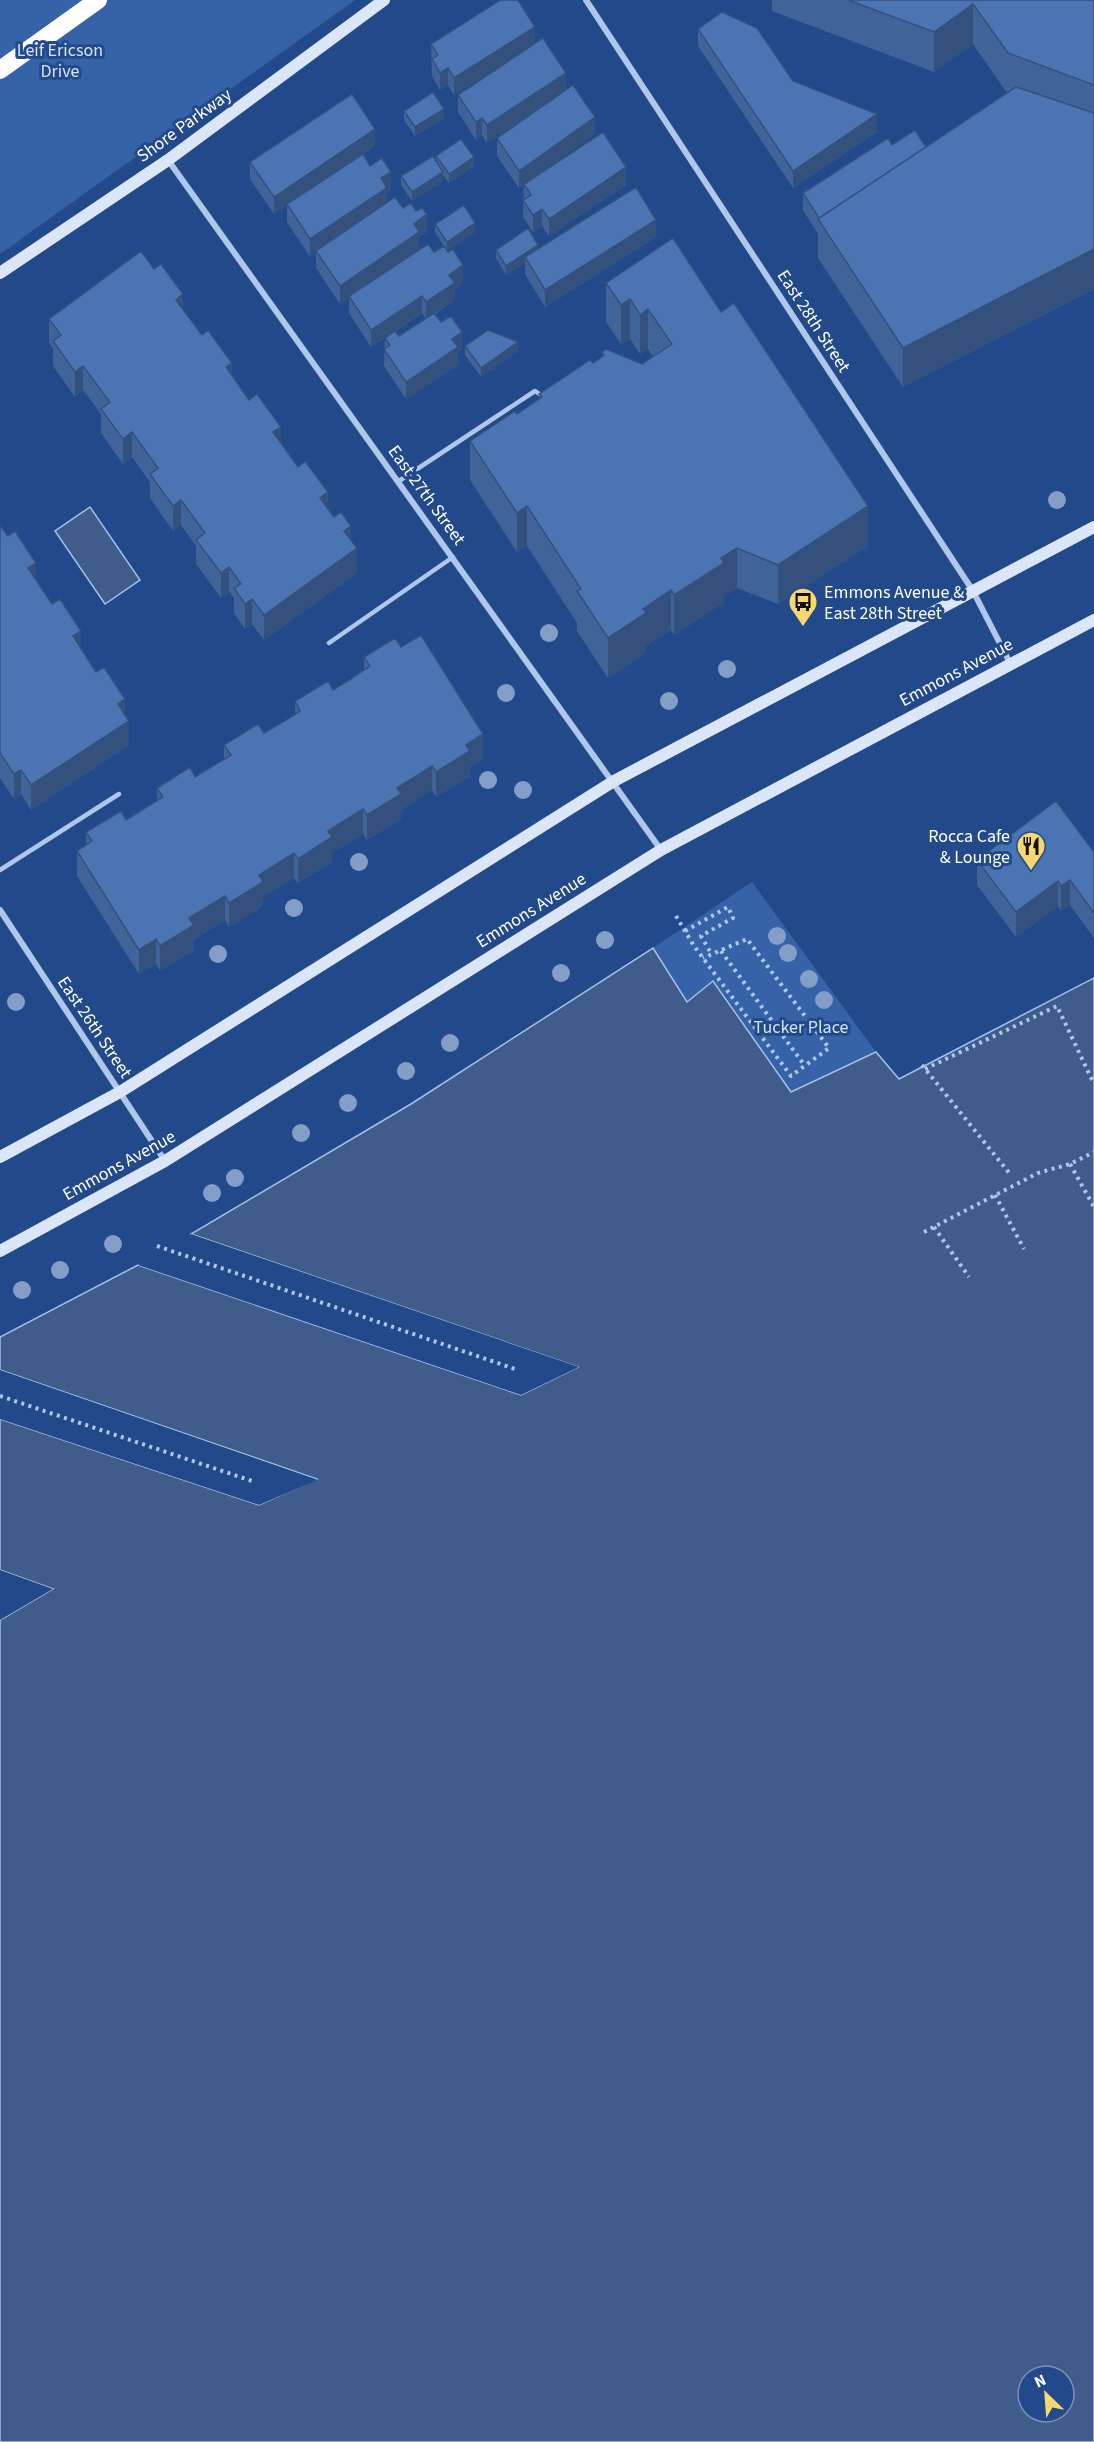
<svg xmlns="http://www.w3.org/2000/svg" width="1094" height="2442" font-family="'Source Sans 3',sans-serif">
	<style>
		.green { fill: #3663a8 }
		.water { fill: #3f5c8b; stroke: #a4c1ec; stroke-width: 1.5; fill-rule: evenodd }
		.pier { fill: #224a8b }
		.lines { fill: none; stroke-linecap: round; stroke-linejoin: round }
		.path { stroke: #b0c7eb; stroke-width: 4; stroke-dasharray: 3 4.5; stroke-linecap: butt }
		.service { stroke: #b0c7eb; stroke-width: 4.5 }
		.minor { stroke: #b0c7eb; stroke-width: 6 }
		.secondary { stroke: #dbe6f8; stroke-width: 12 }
		.motorway { stroke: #fff; stroke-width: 18 }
		.tree { fill: #849ec7 }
		.wall { fill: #406499; fill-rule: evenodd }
		.shaded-wall { fill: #34517d }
		.building { fill: #4b74b2; stroke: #34517d; stroke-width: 1.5 }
		.labels { text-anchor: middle; stroke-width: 6; stroke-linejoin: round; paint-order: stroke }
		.park-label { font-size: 18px; fill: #d5e3f8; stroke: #224a8b }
		.street-label { font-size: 18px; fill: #fff; stroke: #224a8b }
		.poi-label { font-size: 18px; fill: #fff; stroke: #224a8b; text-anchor: start }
	</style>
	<rect width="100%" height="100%" fill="#224a8b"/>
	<path class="green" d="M0,0H355L0,254Z
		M752,882L876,1052L790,1092L713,982L687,1002L653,948Z"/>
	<path class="water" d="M90,507L140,580L105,604L55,531Z
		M653,948L687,1002L713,981L791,1092L876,1052L899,1079L1094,978V2442H0V1620L53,1589L0,1570V1419L259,1505L317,1479L0,1370V1337L138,1265L521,1395L578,1367L191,1234L411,1104ZM1028,2376H1064V2412H1028Z"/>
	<path class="pier" d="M191,1234L579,1367L521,1395L138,1265L142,1263L520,1392L571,1367L188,1236Z
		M0,1370L318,1480L259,1505L0,1419V1416L259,1502L310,1480L0,1373Z
		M0,1570L53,1589L0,1620V1616L46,1589L0,1574Z"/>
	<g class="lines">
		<path class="path" d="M676,916L694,946L791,1076L829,1048L747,939L703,958
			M685,931L728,907L733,918L701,936L712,955
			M721,951L805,1066
			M922,1065L1010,1174
			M925,1069L1057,1006L1094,1084
			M1070,1164L1094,1207
			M995,1195L1024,1249
			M934,1227L969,1277
			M924,1232L1038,1173L1070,1164L1094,1152
			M157,1246L518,1370
			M0,1396L255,1482"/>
		<path class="service" d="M399,481L535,391L544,397
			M329,643L453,557
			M0,870L119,794"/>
		<path class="minor" d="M586,0L973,591L1010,663
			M168,160L661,850
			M0,910L165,1161"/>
		<path class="secondary" d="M0,273L168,160L384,0
			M0,1157L120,1092L614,781L1094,527
			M0,1251L165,1161L661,850L1094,620"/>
		<path class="motorway" d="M0,70L98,0"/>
	</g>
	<g class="tree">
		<circle cx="1057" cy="500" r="9"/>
		<circle cx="549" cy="633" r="9"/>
		<circle cx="727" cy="669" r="9"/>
		<circle cx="506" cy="693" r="9"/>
		<circle cx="669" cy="701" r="9"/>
		<circle cx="488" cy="780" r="9"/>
		<circle cx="523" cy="790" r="9"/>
		<circle cx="359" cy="862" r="9"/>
		<circle cx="294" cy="908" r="9"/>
		<circle cx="777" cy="936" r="9"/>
		<circle cx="605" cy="940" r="9"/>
		<circle cx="788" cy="953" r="9"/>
		<circle cx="218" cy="954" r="9"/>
		<circle cx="561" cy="973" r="9"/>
		<circle cx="809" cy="979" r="9"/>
		<circle cx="824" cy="1000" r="9"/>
		<circle cx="16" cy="1002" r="9"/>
		<circle cx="450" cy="1043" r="9"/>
		<circle cx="406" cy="1071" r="9"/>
		<circle cx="348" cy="1103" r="9"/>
		<circle cx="301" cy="1133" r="9"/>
		<circle cx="235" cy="1178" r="9"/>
		<circle cx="212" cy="1193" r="9"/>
		<circle cx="113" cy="1244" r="9"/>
		<circle cx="60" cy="1270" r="9"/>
		<circle cx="22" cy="1290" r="9"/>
	</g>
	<path class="wall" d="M772,0H1094V289L903,387L818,258V234L803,210V193L892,145L926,147L1007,93L973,44L934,72L772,11Z
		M698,29L793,81L877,132L793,188L698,46Z
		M535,43L566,90L487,143L482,135L476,140L458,112V95L514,57L454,95L448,85L440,90L432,76L431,44Z
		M404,111L444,118L415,136L404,120Z
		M595,134L527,182L626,185L549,236L542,226L533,232L523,217L524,185L519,188L497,156V138Z
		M375,146L363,154L370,166L391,190L387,192V202L403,208L427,232L419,237V249L434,252L444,246L435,232V224L475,232L447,250L463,283L455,289V300L435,314L462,349L458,352V365L406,399L384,366L385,338L371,347L349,313V298L340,304L316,268V252L310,257L287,222V205L274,214L250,179V162ZM422,313L426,319L399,336L396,331Z
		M436,156L474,166L449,183L443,175V181L412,201L401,185V176L436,161Z
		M656,237L545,307L525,274V263L506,275L496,258V250L538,248Z
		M673,238L868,546L778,604L737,588L724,596V602L674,635L671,630L646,646V653L608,678L577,631V623L527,546L517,552L470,480V441L517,414L539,399V394L593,363L602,357V352L642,364L653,357L648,349L640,354L630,339L621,344L606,322V283Z
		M183,310L351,541L357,573L264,640L252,624L245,629L234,613V598L229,592L221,598L196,564V546L181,525L173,531L150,498V482L132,457L123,464L101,433V414L83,390L75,397L53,366V349L49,343V319Z
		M465,346L518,351L481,377L465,355Z
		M0,525L125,715L129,745L31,810L21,794L14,799L0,778Z
		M401,647L483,759L470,767V776L436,797L432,790L401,810V819L367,840L363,834L332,853V862L298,883L294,878L263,897V906L229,927L225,920L194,940V950L160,971L156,964L139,974L77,876V851L86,845V832L126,820L157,801V788L195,777L224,759V745L264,733L295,714V701L333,690L364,670V657Z
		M1094,852V938L1070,905L1061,911L1058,906L1016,937L977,885V860Z"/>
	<path class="shaded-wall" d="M973,4V44L934,72V32Z
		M535,27V44L454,95V78Z
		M448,68V85L440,90V73Z
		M566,73V90L487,143V125Z
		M444,109V118L415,136V127Z
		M877,114V132L793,188V171Z
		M595,117V134L519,188V171Z
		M482,118V135L476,140V122Z
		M375,129V146L274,214V197Z
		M474,157V166L449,183V174Z
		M626,167V185L549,236V219Z
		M391,172V190L387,192V205L310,257V239L381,178Z
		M443,172V181L412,201V192Z
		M542,209V226L533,232V215Z
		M427,214V232L419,237V250L340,304V286L414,224Z
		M656,220V237L545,307V290Z
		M475,223V232L447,251V242Z
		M538,245V254L525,257V263L506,275V266Z
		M1094,249V289L903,387V348Z
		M463,265V283L455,289V300L426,319V302L449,275Z
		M183,294V319L176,300Z
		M422,296V313L371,347V330Z
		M630,299V339L621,344V305Z
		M648,309V349L640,354V315Z
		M462,332V349L458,352V365L406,399V382L452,339Z
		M518,342V351L481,377V368Z
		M232,363V388L226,367Z
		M83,366V390L75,397V372Z
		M281,427V452L273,432Z
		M132,432V457L123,464V439Z
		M328,492V517L320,498Z
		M181,500V525L173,531V506Z
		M527,506V546L517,552V513Z
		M868,506V546L778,604V565Z
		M351,526V551L344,531Z
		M357,548V573L264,640V615Z
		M737,548V588L724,596V602L674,635V595L721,558Z
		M36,563V588L28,568Z
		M229,567V592L221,598V573Z
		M671,590V630L646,646V653L608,678V638L643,609Z
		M252,599V624L245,629V604Z
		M81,631V656L73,636Z
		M125,699V723L129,721V745L31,810V785L118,704Z
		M483,734V759L470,767V776L436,797V772L466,745Z
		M432,766V790L401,810V819L367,840V815L397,788Z
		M21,770V794L14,799V774Z
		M363,809V834L332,853V862L298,883V859L328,831Z
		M294,853V878L263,897V906L229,927V903L259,875Z
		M1070,880V905L1061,911V886Z
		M1058,881V906L1016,937V912Z
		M225,896V920L194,940V950L160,971V946L189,918Z
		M156,939V964L139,974V950Z"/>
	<path class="building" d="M500,0H518L535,27L454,78L448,68L440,73L432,59L438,55L431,44Z
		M848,0H1094V85L1008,53L973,4L934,32Z
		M722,12L757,28L793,81L877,114L793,171L698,29Z
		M543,38L566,73L487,125L482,118L476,122L458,95Z
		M573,85L595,117L519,171L497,138Z
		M1016,87L1094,113V249L903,348L818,219Z
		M433,92L444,109L415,127L404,111Z
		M352,94L375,129L274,197L250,162Z
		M915,130L926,147L819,218L803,193L888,138L892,145Z
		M603,132L626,167L549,219L542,209L533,215L523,200L531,195L524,184Z
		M461,139L474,157L449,174L436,156Z
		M363,154L370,166L382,158L391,172L381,178L387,188L310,239L287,204Z
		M433,156L443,172L412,192L401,176Z
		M636,187L656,220L545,290L525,257Z
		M395,197L403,208L411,203L416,211L422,208L427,214L414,224L419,232L340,286L316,251Z
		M464,205L475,223L447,242L435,224Z
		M528,228L538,245L506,266L496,250Z
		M673,238L721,312L734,303L868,506L778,565L737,548L721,558L724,563L674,595L671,590L643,609L646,613L608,638L577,591L581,589L527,506L517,513L470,441L515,411L517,414L542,397L539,394L590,360L593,363L604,355L602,352L606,349L642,364L672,344L648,309L640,315L630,299L621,305L606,283Z
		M428,244L434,252L444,246L448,252L453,249L463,265L449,275L455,283L426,302L422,296L371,330L349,296Z
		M141,251L154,269L161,264L183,294L176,300L202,335L208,330L232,363L226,367L249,400L257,394L281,427L273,432L298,467L305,461L328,492L320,498L334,517L341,512L351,526L344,531L357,548L264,615L252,599L245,604L234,588L241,584L229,567L221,573L196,540L205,533L181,500L173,506L150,474L158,468L132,432L123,439L101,409L110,402L83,366L75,372L53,341L61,335L49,319Z
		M434,313L441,322L451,316L462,332L452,339L458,347L406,382L384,349L390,345L385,338L395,331L399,336Z
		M488,330L518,342L481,368L465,346Z
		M0,525L8,536L15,531L36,563L28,568L52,604L60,599L81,631L73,636L96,672L104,667L125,699L118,704L129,721L31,785L21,770L14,774L0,753Z
		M421,635L483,734L466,745L470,751L436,772L432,766L397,788L401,794L367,815L363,809L328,831L332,837L298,859L294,853L259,875L263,882L229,903L225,896L189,918L194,925L160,946L156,939L139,950L77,851L92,841L86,832L121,811L126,820L163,797L157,788L190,767L195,777L231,755L224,745L258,724L264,733L286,720L300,711L295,701L328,681L333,690L352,678L370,666L364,657L395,638L401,647Z
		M1056,801L1094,852V913L1070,880L1061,886L1058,881L1016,912L977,860Z"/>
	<defs>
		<g id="bus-pin" transform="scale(1.5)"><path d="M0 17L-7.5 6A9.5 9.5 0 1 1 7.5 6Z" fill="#f6d772" stroke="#224a8b"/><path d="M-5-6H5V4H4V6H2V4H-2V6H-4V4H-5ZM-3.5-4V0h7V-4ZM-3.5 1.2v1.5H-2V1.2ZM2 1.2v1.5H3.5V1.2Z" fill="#111"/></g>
		<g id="restaurant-pin" transform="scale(1.5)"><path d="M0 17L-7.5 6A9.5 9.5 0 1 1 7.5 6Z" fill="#f6d772" stroke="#224a8b"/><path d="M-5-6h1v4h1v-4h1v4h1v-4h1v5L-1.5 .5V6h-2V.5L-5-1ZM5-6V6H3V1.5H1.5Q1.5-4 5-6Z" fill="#111"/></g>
	</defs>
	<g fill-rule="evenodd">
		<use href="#bus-pin" x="803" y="602"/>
		<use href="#restaurant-pin" x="1031" y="846"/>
	</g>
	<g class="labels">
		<g class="park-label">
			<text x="60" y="56">Leif Ericson<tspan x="60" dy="21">Drive</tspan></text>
			<text x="801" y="1033">Tucker Place</text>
		</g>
		<g class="street-label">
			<text transform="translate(184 125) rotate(-36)" y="6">Shore Parkway</text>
			<text transform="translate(814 321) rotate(57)" y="6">East 28th Street</text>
			<text transform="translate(427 495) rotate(54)" y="6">East 27th Street</text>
			<text transform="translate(956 672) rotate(-28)" y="6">Emmons Avenue</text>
			<text transform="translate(531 910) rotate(-32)" y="6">Emmons Avenue</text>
			<text transform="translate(95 1027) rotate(56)" y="6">East 26th Street</text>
			<text transform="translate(119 1165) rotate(-29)" y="6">Emmons Avenue</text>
		</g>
		<g class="poi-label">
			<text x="824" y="598">Emmons Avenue &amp;<tspan x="824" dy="21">East 28th Street</tspan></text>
			<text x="1010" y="842" text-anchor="end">Rocca Cafe<tspan x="1010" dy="21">&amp; Lounge</tspan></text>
		</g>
	</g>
	<g transform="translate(1046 2394) rotate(335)"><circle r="28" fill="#224a8b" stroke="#7a92b9" stroke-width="1.5"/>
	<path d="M0-4.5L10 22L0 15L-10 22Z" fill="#f6d772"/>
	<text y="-9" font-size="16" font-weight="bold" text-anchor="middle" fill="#ffffff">N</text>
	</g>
</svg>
